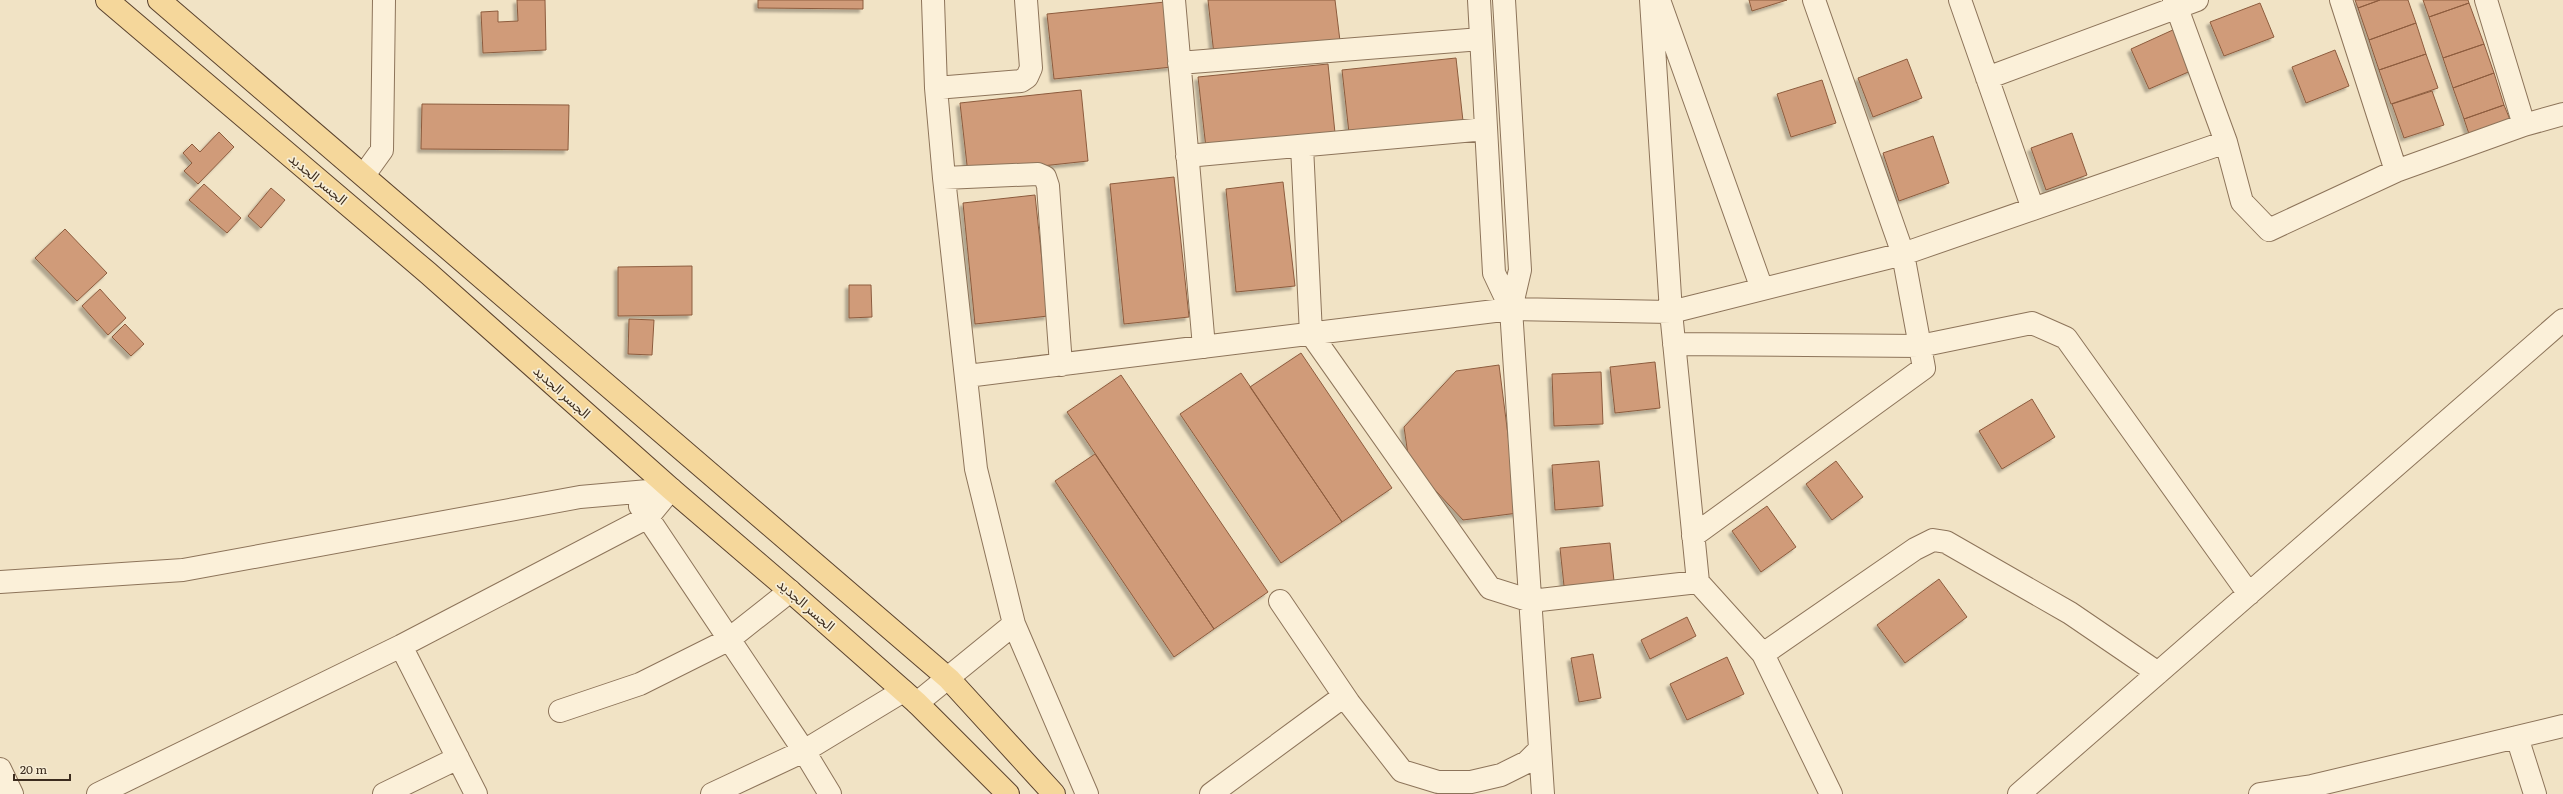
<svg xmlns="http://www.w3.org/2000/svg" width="2563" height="794" font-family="Literata,'Noto Sans Arabic',serif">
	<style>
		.building { fill: #d09b79; stroke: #8d5c3e; filter: url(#shadow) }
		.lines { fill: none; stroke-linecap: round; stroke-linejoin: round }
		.minor-casing { stroke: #8d745a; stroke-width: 24 }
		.major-casing { stroke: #5a422e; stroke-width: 24 }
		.minor { stroke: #fbf0d9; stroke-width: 22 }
		.major { stroke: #f5d79b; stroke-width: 22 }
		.labels { text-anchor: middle; stroke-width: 3.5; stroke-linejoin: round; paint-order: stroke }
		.street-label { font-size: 14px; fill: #3c2c1e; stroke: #f7edd5 }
	</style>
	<defs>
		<filter id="shadow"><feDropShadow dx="-3.5" dy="3.5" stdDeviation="1" flood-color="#0004"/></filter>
	</defs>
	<rect width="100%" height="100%" fill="#f1e3c5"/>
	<path class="building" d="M517,0H545L546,50L483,53L481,12L498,11V22L518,21Z
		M758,0H863V9L758,8Z
		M1208,0H1335L1340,41L1214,55Z
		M1749,0H1787L1752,11Z
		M2355,0H2380L2358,8Z
		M2380,0H2408L2416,23L2369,40L2358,8Z
		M2423,0H2468L2469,3L2429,17Z
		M1165,2L1172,67L1054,79L1047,14Z
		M2260,3L2274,37L2224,56L2210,22Z
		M2469,3L2484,44L2443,58L2429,17Z
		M2416,23L2426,54L2379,70L2369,40Z
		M2175,29L2193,70L2149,89L2131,49Z
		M2484,44L2494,73L2453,88L2443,58Z
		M2335,50L2349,86L2306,103L2292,67Z
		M2426,54L2438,88L2391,104L2379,70Z
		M1456,58L1463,121L1349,133L1342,70Z
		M1907,59L1922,98L1873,117L1858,78Z
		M1328,64L1335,133L1206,148L1198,77Z
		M2494,73L2504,105L2464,119L2453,88Z
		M1822,80L1836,123L1791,137L1777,94Z
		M1081,90L1088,161L968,174L960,103Z
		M2432,91L2444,125L2404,138L2392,104Z
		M422,104L569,105L568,150L421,149Z
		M2504,105L2511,122L2470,137L2464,119Z
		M219,132L234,147L198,184L184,171L192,163L183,153L192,144L200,152Z
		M2072,133L2087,175L2046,190L2031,148Z
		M1933,136L1949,183L1899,201L1883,153Z
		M1174,177L1189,317L1124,324L1110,184Z
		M1283,182L1295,286L1236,292L1226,189Z
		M204,184L241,218L227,233L189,200Z
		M271,188L285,200L261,228L248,216Z
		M1035,195L1048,316L975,324L963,203Z
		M65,229L107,273L77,301L35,258Z
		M692,266V315L618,316V267Z
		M849,285H871L872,317L849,318Z
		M100,289L126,318L108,335L82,306Z
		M629,319L654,320L652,355L628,354Z
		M125,324L144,344L131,356L112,337Z
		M1301,353L1392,488L1342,522L1250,387Z
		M1655,362L1660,408L1615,413L1610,367Z
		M1499,365L1518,513L1463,520L1409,462L1404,427L1456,371Z
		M1601,372L1603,424L1554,426L1552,374Z
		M1241,373L1342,522L1281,563L1180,414Z
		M1121,375L1268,592L1214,629L1067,412Z
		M2032,399L2055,437L2002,469L1979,431Z
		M1095,454L1214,629L1174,657L1055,481Z
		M1599,461L1603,506L1555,510L1552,465Z
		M1836,461L1863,497L1832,520L1806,484Z
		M1767,506L1796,547L1761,572L1732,531Z
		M1610,543L1614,581L1564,586L1560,548Z
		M1939,579L1967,617L1905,663L1877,625Z
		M1687,617L1696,636L1650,659L1641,640Z
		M1593,654L1601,698L1579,702L1571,658Z
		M1727,657L1744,694L1687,720L1670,684Z"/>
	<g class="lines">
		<g class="minor-casing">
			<path id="minor" d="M933,0L936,88L944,178L976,469L1014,624L1087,794
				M1174,0L1204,347
				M1479,0L1494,273L1511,309
				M1504,0L1520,270L1511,309L1543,794
				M1651,0L1671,312L1698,582L1763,654L1831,794
				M1659,0L1762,289
				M1960,0L2033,209
				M2174,0L2226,142L2242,202L2269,230L2396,171L2524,125L2563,114
				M2341,0L2396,171
				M2486,0L2524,125
				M1179,63L1481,39
				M1987,78L2197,0
				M936,88L1021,81L1027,77L1031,68L1026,0
				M1302,146L1311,334L1490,588L1531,601L1698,582
				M1187,156L1486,129
				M364,175L382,150L384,0
				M944,178L1038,174L1045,177L1048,186L1061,365
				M1674,344L1920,346L2032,323L2066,338L2249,594
				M967,376L1511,309L1671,312L1903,254L2226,142
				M640,506L804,751L830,794
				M1693,536L1924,368L1903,254L1814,0
				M0,582L183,570L580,497L671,489
				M1280,601L1349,703L1402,771L1438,782H1471L1501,775L1527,762L1540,749
				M401,646L476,794
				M1763,654L1915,549L1933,540L1946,542L2070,613L2158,673
				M917,703L1014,624
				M560,711L640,684L728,640L790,591
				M2517,737L2535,794
				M0,769L12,794
				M98,794L401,646L648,517L671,489
				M384,794L458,758
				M712,794L804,751L903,691
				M1211,794L1344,696
				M2019,794L2563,320
				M2260,794L2312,786L2563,726"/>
		</g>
		<g class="major-casing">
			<path id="major" d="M107,0L428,273L671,489L790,591L917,703L1008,794
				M159,0L949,679L1054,794"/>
		</g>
		<use href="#minor" class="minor"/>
		<use href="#major" class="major"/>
	</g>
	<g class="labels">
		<g class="street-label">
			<text transform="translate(318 179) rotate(40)" y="5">الجسر الجديد</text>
			<text transform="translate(562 392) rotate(42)" y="5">الجسر الجديد</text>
			<text transform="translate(806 605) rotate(41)" y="5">الجسر الجديد</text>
		</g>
	</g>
	<path d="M14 774v6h56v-6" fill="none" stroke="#3c2c1e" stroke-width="2"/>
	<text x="20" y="774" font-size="12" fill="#3c2c1e" stroke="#f7edd5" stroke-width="3" paint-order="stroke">20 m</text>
</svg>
